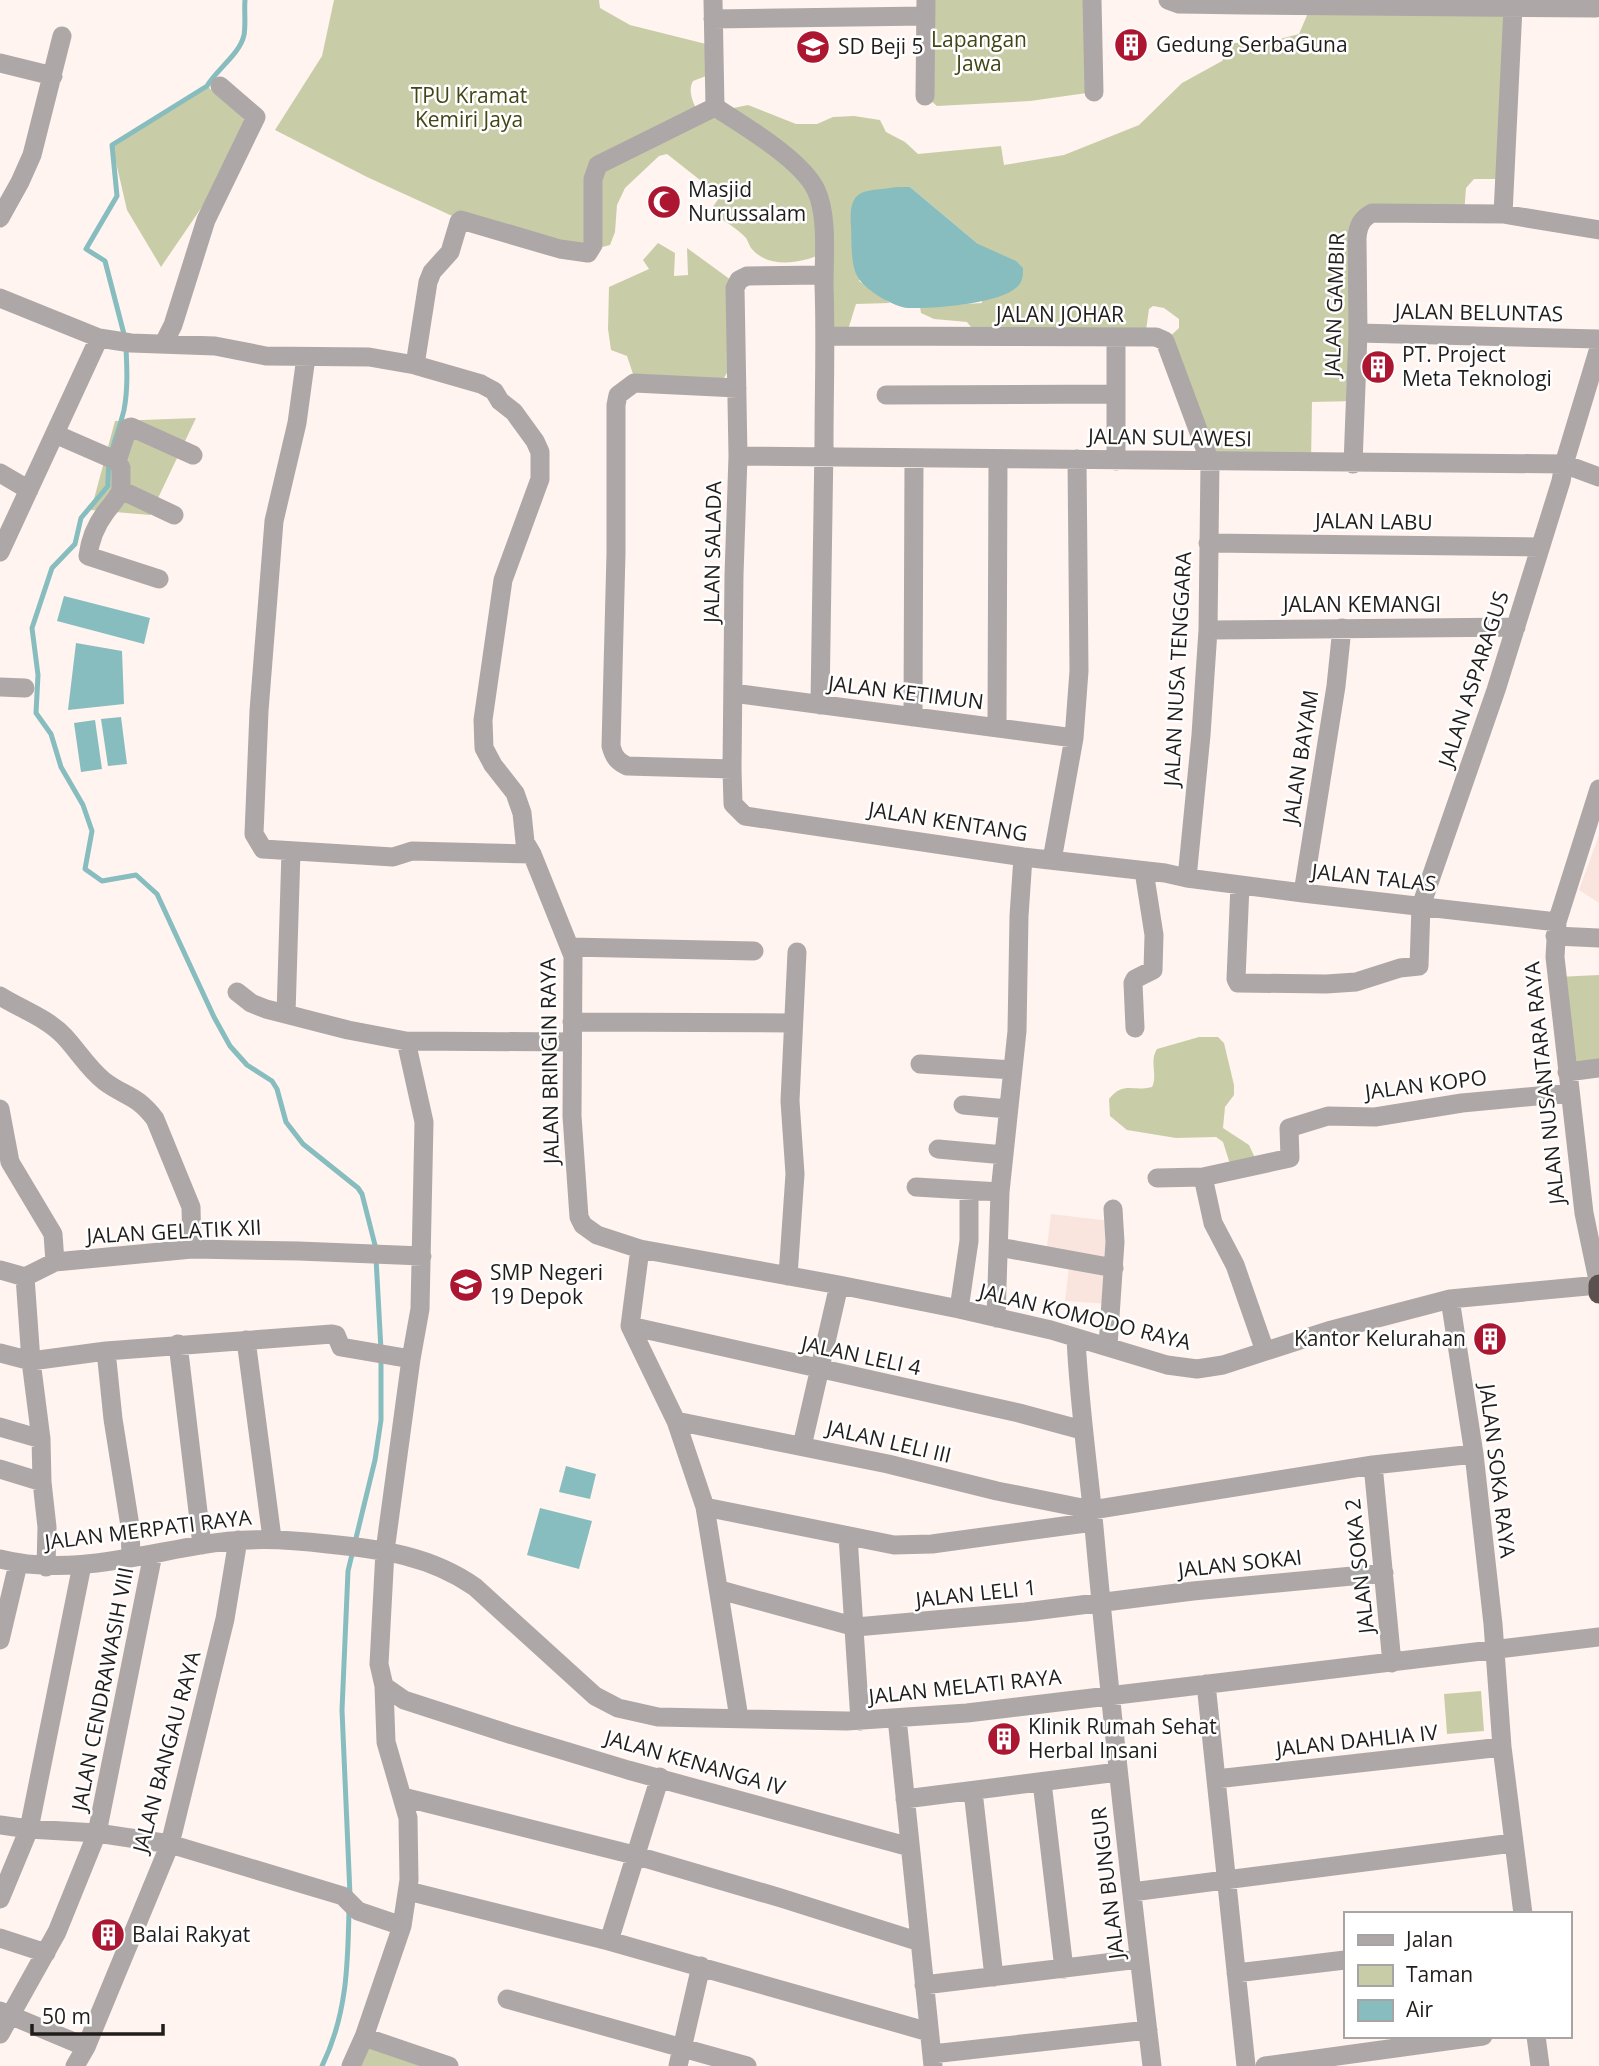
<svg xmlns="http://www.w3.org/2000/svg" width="1599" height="2066" font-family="'Open Sans',sans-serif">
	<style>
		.built { fill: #f9e5dd }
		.green { fill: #c9cda7 }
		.water { fill: #87bdbe }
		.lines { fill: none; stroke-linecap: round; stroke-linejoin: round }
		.stream { stroke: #87bdbe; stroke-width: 5 }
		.minor { stroke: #ada8a7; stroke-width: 19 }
		.highway { stroke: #5b514e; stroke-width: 21 }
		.labels { text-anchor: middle; stroke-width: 5; stroke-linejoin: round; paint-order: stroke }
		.park-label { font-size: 21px; fill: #424514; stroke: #fff }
		.poi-label { font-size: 21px; fill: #211d1c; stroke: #fff; text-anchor: start }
		.street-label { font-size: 21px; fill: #211d1c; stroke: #fff }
	</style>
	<rect width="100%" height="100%" fill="#fff4ef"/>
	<path class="built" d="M1599,835V903L1579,890Z
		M1051,1214L1111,1221L1110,1304L1065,1301L1070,1257L1046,1254Z"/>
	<path class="green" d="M334,0H599L600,8L630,25L714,46V73L693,81C687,92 694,104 699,115L748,105L796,124H817L833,117L854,116L880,120L886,132L905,142L918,154L1001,146L1004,165L1064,155L1139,125L1182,83L1222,61L1234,43L1272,41L1299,34L1311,6L1513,7L1504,179H1474L1466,188L1464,215L1364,218L1355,401L1312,402L1311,463L1210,462L1165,341L1179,328V319L1164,308L1153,306L1149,309L1145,338L971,337V327L967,322L934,319L921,313L920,307L982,303L978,244L910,187L859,281L890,303L856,304L846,336H825L823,253C801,264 768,269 751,248C749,245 748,241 746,238C737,228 721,219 710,211L719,198V195L667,154L659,156L625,188L617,205L615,232L610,245L591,250L461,220L367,177L275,130L322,56Z
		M926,0H1092L1094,92L1030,101L937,106L925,96Z
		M207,86L255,129L161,267L127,210L112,145Z
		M658,243L675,253L674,276L688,275L687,248L731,280L737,357L722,381L634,377L627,356L611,350L608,329L609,287L649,269L643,260Z
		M196,418L150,515L91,510L115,421Z
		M1599,975V1068L1567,1072L1557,977Z
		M1199,1037H1218L1224,1043L1234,1085V1095L1225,1107L1223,1128L1249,1145L1255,1158L1233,1164L1229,1161L1223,1142L1216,1137L1176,1138L1127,1130L1110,1116L1109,1099C1124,1081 1131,1092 1152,1087C1158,1075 1149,1061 1157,1049Z
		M1481,1691L1484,1731L1447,1734L1444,1694Z
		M364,2037L449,2066H351Z"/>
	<path class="water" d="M897,187H910L978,244L1016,261L1023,268C1023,275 1023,282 1017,287C999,304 933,309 908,308C894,307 867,291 859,279C850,267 852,242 851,227C848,186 864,192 897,187Z
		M64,596L150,618L144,644L57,621Z
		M76,643L122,651L124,704L68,710Z
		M121,717L127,764L108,766L101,719Z
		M95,720L102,769L81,772L74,723Z
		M566,1466L596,1474L590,1499L559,1492Z
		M540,1508L592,1521L579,1569L527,1555Z"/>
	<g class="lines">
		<path class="stream" d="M125,338L105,261L86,249L117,196L112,145L207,86C217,69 240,54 244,35C246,24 244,11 245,0
			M126,348C127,368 128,389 124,410C117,439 107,453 108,486L81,518L75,544L52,568L32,628L38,675L36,713L51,734L61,767L83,805L92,831L85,869L102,881L136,875L157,894L214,1017L230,1046L247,1065L272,1081L277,1089L286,1122L303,1144L358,1188L362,1194L376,1249
			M376,1258L381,1350
			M350,1895L342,1710L348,1571L375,1460L381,1420V1360
			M322,2066C347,2015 348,1964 349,1909"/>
		<path class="minor" d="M713,0L715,107
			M1092,0L1094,92
			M1168,0L1179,4L1245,5L1596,8
			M713,19L926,16
			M0,63L53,76
			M925,96L926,0
			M715,107C743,125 802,160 816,190C828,215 824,257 824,285C826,338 824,391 824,445C823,531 821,618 820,705
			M1503,214L1513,7
			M0,218L20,182L32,155L62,36
			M824,275L747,276L739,280L735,288L738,456L734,575L732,769L733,804L745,816L1023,857L1165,873L1187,878L1303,893L1557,922
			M0,298L99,338L131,343L215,346L266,356L369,357L415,365L481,384L494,391L500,401L514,412L535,441L540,452V479L503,580L483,720L484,748L493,765L515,793L522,813L525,842L532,854L573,956L572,1116L579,1217L583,1225L597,1235L640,1249L839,1285L959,1309L1051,1330L1167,1365L1197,1369L1223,1365L1328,1331L1450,1299L1599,1285L1584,1213L1555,957L1557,922L1599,789
			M1358,333L1599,339
			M825,336L1156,337L1165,341L1210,462L1208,630L1201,735L1187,878
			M1116,339V461
			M164,343L173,325L206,220L256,117L220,86
			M306,357L297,423L274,521L259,711L254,834L263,849L393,857L412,851L532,854
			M415,365L428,282L432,272L450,252L459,222L461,220L560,249L588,253L593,245V179L598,165L715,107
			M886,395L1116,394
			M55,434L117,461L121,468V490L174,515
			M738,456L1564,464L1599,477
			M117,461L128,428L131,427L193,455
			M1353,464L1358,333L1357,238C1358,226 1361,219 1372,213L1503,214L1599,230
			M0,473L29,490
			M121,490C117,499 111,505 105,513C96,525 90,541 88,556L159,579
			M1208,543L1540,547
			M0,552L99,338
			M1208,630L1516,627
			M0,687L25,688
			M733,693L1074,738
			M913,717L914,458
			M997,727L998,459
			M732,769L627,766C617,761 614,757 611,746L616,553V405L618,395L634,383L737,388
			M1052,860L1074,738L1079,671L1077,459
			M1240,885L1236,979L1238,983L1326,984L1356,982L1400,968L1419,966L1421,906L1496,690L1561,481L1564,464L1599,348
			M1303,893L1336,686L1342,628
			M1555,936L1599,938
			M570,947L754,951
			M237,992L251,1003L266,1009L348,1030L406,1041L572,1042
			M0,996C21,1009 47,1018 64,1036C78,1051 88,1068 104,1081C125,1097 136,1094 155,1119L191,1207L192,1249
			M286,1014L291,851
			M572,1022L792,1023
			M1135,1028L1133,983L1135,979L1153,970L1154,935L1144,871
			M920,1064L1013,1070
			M1567,1072L1599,1068
			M963,1105L1008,1109
			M0,1109L10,1162L53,1234L55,1262
			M938,1149L1004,1155
			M1157,1178L1203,1177
			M916,1187L1000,1192
			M999,1247L1114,1268
			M640,1249L630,1326L676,1421L705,1507L739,1718
			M0,1270L25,1277L55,1262L192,1249L299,1251L422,1256
			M788,1276L795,1174L790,1101L797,952
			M25,1277L31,1361L41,1439L42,1482L47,1527L46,1567
			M1450,1299L1474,1454L1493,1624L1502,1747L1523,1914
			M959,1309L969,1241V1191
			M996,1318L1000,1192L1017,1031L1019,916L1023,857
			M630,1326L1019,1413L1082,1430
			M1076,1338C1079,1405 1089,1471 1095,1538C1111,1714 1131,1890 1152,2066
			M246,1340L272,1538
			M178,1344L202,1545
			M1108,1346L1115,1242L1113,1209
			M106,1351L113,1419L130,1526L131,1557
			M1265,1351L1235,1265L1213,1223L1203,1177L1290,1158L1289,1128L1328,1116L1375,1117L1462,1103L1569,1093
			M0,1353L31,1361L106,1351L332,1334L336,1335L341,1347L411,1359
			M676,1421L888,1464L997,1491L1092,1510L1373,1465L1474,1454
			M0,1427L41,1439
			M802,1446L839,1285
			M1373,1465L1392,1663
			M0,1469L42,1482
			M705,1507L894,1545L932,1544L1093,1522
			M848,1536L860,1721
			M0,1559C66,1576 135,1556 201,1545C245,1537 284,1539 328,1544C381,1549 431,1556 475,1587L595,1696L618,1708L658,1717L847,1721L967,1713L1599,1637
			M720,1590L856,1627L1025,1612L1193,1591L1384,1573
			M0,1640L18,1564
			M1206,1684L1246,2066
			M384,1686L404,1700L509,1734L628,1770L910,1847
			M897,1718L933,2066
			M1216,1779L1502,1747
			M1042,1782L1064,1969
			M973,1791L994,1977
			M403,1797L634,1855L781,1898L920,1942
			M905,1799L1118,1772
			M0,1825L29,1829L97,1833L170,1844L343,1896L358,1911L402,1926
			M408,1891L609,1941L929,2032
			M1132,1892L1513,1843
			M0,1899L29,1829L82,1565
			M0,1938L46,1953
			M609,1941L660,1777
			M1236,1973L1345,1960
			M924,1985L1139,1959
			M507,1999L747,2066
			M0,2011L86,2047
			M0,2034L57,1932L97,1833L153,1554
			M1536,2036L1540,2066
			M364,2037L449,2066
			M932,2054L1148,2030
			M75,2066L86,2047L170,1844L225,1619L238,1540
			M351,2066L364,2037L402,1926L409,1880L408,1818L386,1742L384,1686L379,1664L385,1551L411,1359L420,1309L424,1122L406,1041
			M678,2066L701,1966
			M1265,2066L1483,2036"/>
		<path class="highway" d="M1599,1285V1293"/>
	</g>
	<defs>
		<g id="building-disc" transform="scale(1.75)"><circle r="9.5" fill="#ac1631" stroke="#fff"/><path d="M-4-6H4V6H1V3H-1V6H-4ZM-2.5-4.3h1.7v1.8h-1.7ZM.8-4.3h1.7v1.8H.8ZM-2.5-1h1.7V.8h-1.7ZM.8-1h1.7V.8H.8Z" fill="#fff"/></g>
		<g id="school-disc" transform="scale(1.75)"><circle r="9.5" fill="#ac1631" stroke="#fff"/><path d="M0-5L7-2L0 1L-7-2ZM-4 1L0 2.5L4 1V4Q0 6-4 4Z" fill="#fff"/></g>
		<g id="mosque-disc" transform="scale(1.75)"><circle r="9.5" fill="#ac1631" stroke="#fff"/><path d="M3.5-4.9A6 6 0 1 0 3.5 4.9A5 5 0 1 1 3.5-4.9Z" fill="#fff"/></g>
	</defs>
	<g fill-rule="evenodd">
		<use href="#building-disc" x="1131" y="45"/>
		<use href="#school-disc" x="813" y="47"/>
		<use href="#mosque-disc" x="664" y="202"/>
		<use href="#building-disc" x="1378" y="367"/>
		<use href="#school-disc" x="466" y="1285"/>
		<use href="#building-disc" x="1490" y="1339"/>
		<use href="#building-disc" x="1004" y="1739"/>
		<use href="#building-disc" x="108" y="1935"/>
	</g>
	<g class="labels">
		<g class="park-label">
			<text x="979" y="47">Lapangan<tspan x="979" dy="24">Jawa</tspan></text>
			<text x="469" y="103">TPU Kramat<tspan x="469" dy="24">Kemiri Jaya</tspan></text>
		</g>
		<g class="poi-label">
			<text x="1156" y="52">Gedung SerbaGuna</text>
			<text x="838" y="54">SD Beji 5</text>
			<text x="688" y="197">Masjid<tspan x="688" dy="24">Nurussalam</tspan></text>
			<text x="1402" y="362">PT. Project<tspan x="1402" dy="24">Meta Teknologi</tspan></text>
			<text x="490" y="1280">SMP Negeri<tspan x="490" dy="24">19 Depok</tspan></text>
			<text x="1466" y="1346" text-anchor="end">Kantor Kelurahan</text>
			<text x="1028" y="1734">Klinik Rumah Sehat<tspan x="1028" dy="24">Herbal Insani</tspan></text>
			<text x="132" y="1942">Balai Rakyat</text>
		</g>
		<g class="street-label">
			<text transform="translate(1335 305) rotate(-88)" y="7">JALAN GAMBIR</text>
			<text transform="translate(1479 313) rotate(1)" y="7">JALAN BELUNTAS</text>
			<text x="1060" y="322">JALAN JOHAR</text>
			<text transform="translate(1170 438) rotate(1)" y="7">JALAN SULAWESI</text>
			<text transform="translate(1374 522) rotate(1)" y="7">JALAN LABU</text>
			<text transform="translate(713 552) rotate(-89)" y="7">JALAN SALADA</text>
			<text x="1362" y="612">JALAN KEMANGI</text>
			<text transform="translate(1178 669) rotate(-87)" y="7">JALAN NUSA TENGGARA</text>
			<text transform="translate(1474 679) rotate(-72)" y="7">JALAN ASPARAGUS</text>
			<text transform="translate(906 693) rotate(7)" y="7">JALAN KETIMUN</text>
			<text transform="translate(1301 757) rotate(-81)" y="7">JALAN BAYAM</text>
			<text transform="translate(948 822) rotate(9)" y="7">JALAN KENTANG</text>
			<text transform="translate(1374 878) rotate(6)" y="7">JALAN TALAS</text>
			<text transform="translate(550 1061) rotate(-91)" y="7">JALAN BRINGIN RAYA</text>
			<text transform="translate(1545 1083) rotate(-96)" y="7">JALAN NUSANTARA RAYA</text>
			<text transform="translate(1426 1085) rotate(-7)" y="7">JALAN KOPO</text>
			<text transform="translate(174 1232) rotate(-3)" y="7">JALAN GELATIK XII</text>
			<text transform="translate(1085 1317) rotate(14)" y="7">JALAN KOMODO RAYA</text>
			<text transform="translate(861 1356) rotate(12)" y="7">JALAN LELI 4</text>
			<text transform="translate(889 1442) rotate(13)" y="7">JALAN LELI III</text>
			<text transform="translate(1497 1471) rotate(83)" y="7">JALAN SOKA RAYA</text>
			<text transform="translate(148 1530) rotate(-7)" y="7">JALAN MERPATI RAYA</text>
			<text transform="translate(1240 1564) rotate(-6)" y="7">JALAN SOKAI</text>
			<text transform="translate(1360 1566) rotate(-96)" y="7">JALAN SOKA 2</text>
			<text transform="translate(976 1594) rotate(-6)" y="7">JALAN LELI 1</text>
			<text transform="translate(965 1687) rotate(-6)" y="7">JALAN MELATI RAYA</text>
			<text transform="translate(103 1689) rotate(-79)" y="7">JALAN CENDRAWASIH VIII</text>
			<text transform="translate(1357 1741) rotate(-6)" y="7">JALAN DAHLIA IV</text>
			<text transform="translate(167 1752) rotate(-75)" y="7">JALAN BANGAU RAYA</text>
			<text transform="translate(695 1763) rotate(16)" y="7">JALAN KENANGA IV</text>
			<text transform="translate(1108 1883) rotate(-97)" y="7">JALAN BUNGUR</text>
		</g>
	</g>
	<rect x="1344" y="1912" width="228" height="126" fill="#ffffff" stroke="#a6a5a4" stroke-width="2"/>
	<rect x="1358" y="1935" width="35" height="10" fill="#ada8a7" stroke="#a6a5a4" stroke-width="2"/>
	<text x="1406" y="1947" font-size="21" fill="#211d1c">Jalan</text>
	<rect x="1358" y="1965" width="35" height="21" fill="#c9cda7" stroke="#a6a5a4" stroke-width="2"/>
	<text x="1406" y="1982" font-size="21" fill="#211d1c">Taman</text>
	<rect x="1358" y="2000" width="35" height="21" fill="#87bdbe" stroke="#a6a5a4" stroke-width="2"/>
	<text x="1406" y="2017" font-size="21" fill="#211d1c">Air</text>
	<path d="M32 2024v10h131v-10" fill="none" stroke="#211d1c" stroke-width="3.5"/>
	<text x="42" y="2024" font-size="21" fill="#211d1c" stroke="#ffffff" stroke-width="5" paint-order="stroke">50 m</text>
</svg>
